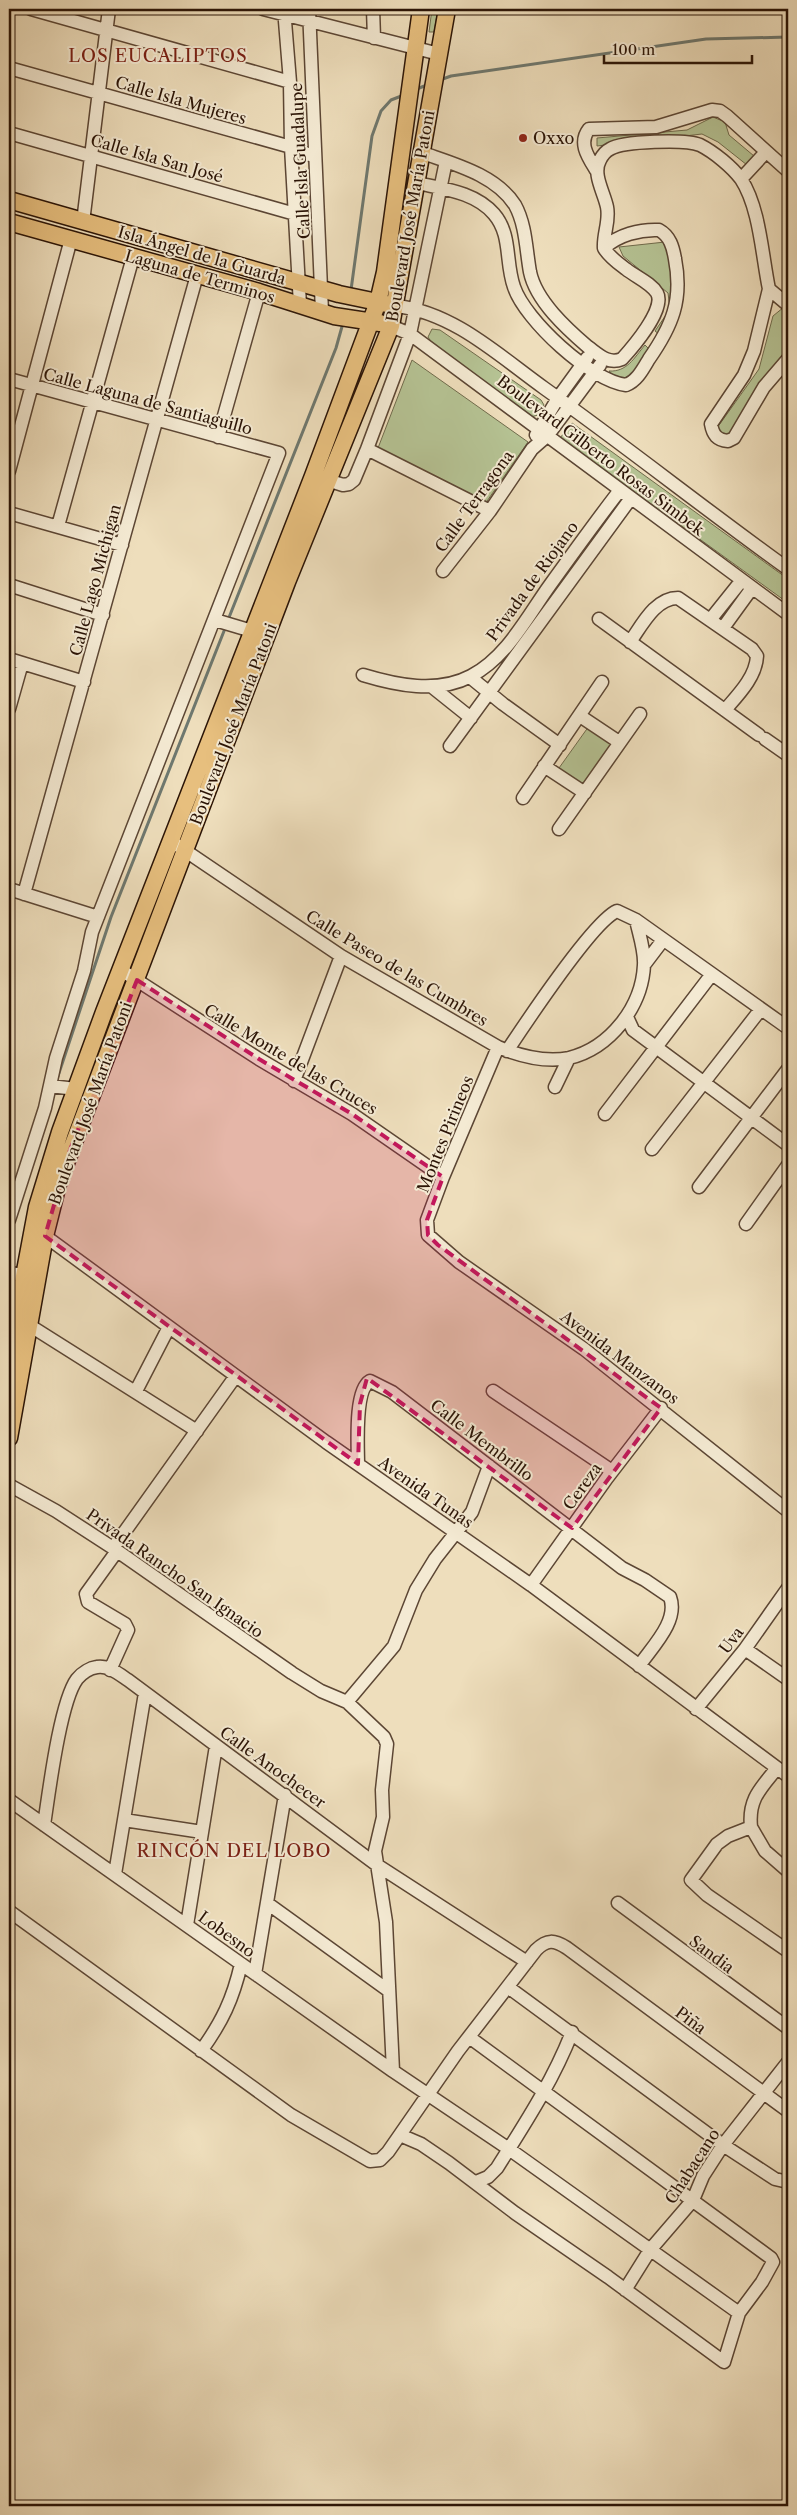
<svg xmlns="http://www.w3.org/2000/svg" width="797" height="2515" font-family="'Libre Caslon Text',serif">
	<style>
		.green { fill: #b5c293; stroke: #706b4c }
		.lines { fill: none; stroke-linecap: round; stroke-linejoin: round }
		.stream { stroke: #6e786f; stroke-width: 3 }
		.minor-casing { stroke: #5c4634; stroke-width: 15 }
		.major-casing { stroke: #2b1406; stroke-width: 19 }
		.minor { stroke: #f4ead3; stroke-width: 12 }
		.major { stroke: #e7bf7e; stroke-width: 16 }
		.marked { fill: #c2185b; fill-opacity: 0.2; stroke: #c2185b; stroke-width: 4; stroke-dasharray: 10 6; stroke-linejoin: round }
		.poi-dot { fill: #8f2418; stroke: #f4ead3; stroke-width: 2 }
		.labels { text-anchor: middle; stroke-width: 4; stroke-linejoin: round; paint-order: stroke }
		.street-label { font-size: 16px; fill: #2b1406; stroke: #f4ead3 }
		.poi-label { font-size: 16px; fill: #2b1406; stroke: #f4ead3; text-anchor: start }
		.neighbourhood-label { font-size: 18px; letter-spacing: 1px; fill: #7a1f14; stroke: #f4ead3 }
	</style>
	<rect width="100%" height="100%" fill="#eedebc"/>
	<filter id="stains"><feTurbulence type="fractalNoise" baseFrequency=".004" numOctaves="4"/><feColorMatrix values="0 0 0 0 .2 0 0 0 0 .09 0 0 0 0 .02 0 0 0 .5 -.17"/></filter>
	<radialGradient id="worn" r=".72"><stop offset=".6" stop-color="#630" stop-opacity="0"/><stop offset="1" stop-color="#630" stop-opacity=".3"/></radialGradient>
	<path class="green" d="M432,9H438L434,32H429Z
		M713,117L725,122L729,135L754,156L747,165L718,142L702,134L597,146V138L687,130Z
		M665,242L676,292L660,335L655,331L670,309L668,293L623,256L619,247Z
		M784,307L788,310V353L781,359L732,435L721,439L717,428L759,369L773,316Z
		M432,329L440,330L541,400L544,405L538,415L531,417L432,343L428,337Z
		M645,345L650,350L630,377L621,382L609,371C627,372 634,358 645,345Z
		M412,360L528,442L485,504L378,448Z
		M572,423L788,579V603L560,438Z
		M589,726L615,745L584,787L559,768Z"/>
	<g class="lines">
		<path class="stream" d="M440,80L451,76L706,39L788,37
			M414,90L427,85
			M351,290L372,136L381,111L391,100L404,95
			M228,620L336,348L343,323
			M57,1079L111,917L226,626
			M9,1235L12,1224"/>
		<g class="minor-casing">
			<path id="minor" d="M31,9L290,82
				M263,9L439,54
				M284,9L290,82L291,147L300,305
				M309,9L322,312
				M373,9L374,38
				M9,68L291,147L315,157
				M9,133L295,214
				M423,153C454,164 496,175 515,205C526,225 526,250 530,272C536,301 567,329 588,347C598,354 608,365 622,359C632,348 666,309 657,293C651,283 636,277 626,269C618,263 609,257 604,248C603,234 610,221 607,207C604,192 592,174 600,160C602,156 606,151 610,149C623,141 686,139 700,145C714,152 732,167 741,179C760,208 762,256 769,289L788,305
				M596,170C588,157 578,143 589,129L656,127L712,110L720,111L727,116L788,171
				M741,179L765,153
				M417,183C444,189 475,192 494,214C512,235 505,262 514,287C525,320 591,381 626,385C637,381 643,369 649,359C672,326 683,300 675,259C673,247 670,236 659,230C640,229 618,235 604,248
				M83,222L109,9
				M769,289L754,351L744,375L711,424C713,435 717,440 728,441L734,438L764,387L788,359
				M397,306C454,313 498,355 544,388C627,447 706,510 788,569
				M391,326L410,334L788,614
				M9,379L279,453L92,932L84,971L56,1058L45,1108L9,1220
				M536,435L558,398L587,358
				M218,437L259,292
				M367,449L490,511
				M9,471L71,239
				M321,478L343,485L349,484L354,480L367,449L410,334L446,161
				M9,513L122,545
				M58,526L133,257
				M443,571L490,511L532,449L548,435L600,365
				M9,585L103,615
				M599,619L759,735
				M215,620L252,631
				M710,620L742,580
				M723,628L752,588
				M630,642C642,625 655,598 678,598L752,649L757,656C756,677 738,695 725,710
				M9,659L84,682
				M363,675C396,685 437,694 471,676C507,657 527,617 550,585C573,553 596,521 620,490
				M470,677L503,704L560,745
				M431,686L471,718
				M9,709L22,663
				M580,716L619,742
				M765,739L788,755
				M450,746L631,498
				M544,766L585,793
				M523,798L602,682
				M559,829L640,714
				M171,841L341,956L498,1047C520,1056 545,1063 569,1058C610,1048 642,1007 644,965C645,951 639,934 636,920
				M9,889L98,917
				M24,894L197,275
				M644,965L663,940
				M121,970L259,1059L352,1114L443,1177
				M627,1017L633,1030L788,1145
				M498,1047L443,1177L427,1220L428,1235L459,1262L584,1349L788,1511
				M507,1051C525,1024 593,921 617,911L636,920L788,1028
				M294,1081L341,956
				M50,1086L76,1089
				M555,1087L569,1058
				M605,1114L712,974
				M652,1149L761,1009
				M699,1187L788,1069
				M746,1224L788,1165
				M45,1236L326,1442L531,1585L788,1776
				M9,1273L24,1275
				M29,1325L197,1431
				M136,1391L169,1327
				M493,1391L612,1471
				M358,1464C358,1447 354,1390 370,1381L392,1392L622,1568L645,1580L670,1597C679,1621 652,1647 639,1666
				M9,1485L56,1511L113,1548L292,1673L321,1691L347,1702L394,1646L416,1590L435,1559L472,1512L489,1466
				M113,1548L235,1377
				M531,1585L607,1478L661,1408
				M745,1649L788,1679
				M110,1670L128,1630L125,1624L88,1602L86,1594L117,1551
				M347,1702L384,1737L387,1744L382,1790L383,1817L375,1851L386,1922L393,2071
				M696,1709L745,1649L788,1588
				M777,1768C761,1788 748,1799 751,1827L728,1836L717,1844L691,1880L707,1895L788,1951
				M9,1800L393,2071L509,2149L739,2313
				M124,1820L202,1832
				M44,1825C49,1792 60,1702 77,1679C82,1673 90,1668 97,1667C108,1665 119,1674 128,1680L377,1865L527,1962
				M751,1827L765,1851L788,1871
				M115,1874L145,1693
				M267,1903L389,1991
				M618,1903L788,2028
				M9,1911L291,2115L370,2161L380,2160L388,2152L458,2051L536,1950C547,1939 554,1940 567,1948L788,2111
				M187,1925L216,1746
				M255,1974L285,1795
				M508,1987L723,2145L775,2179L788,2182
				M201,2051C222,2022 233,1999 241,1964
				M400,2135L421,2144L449,2163L515,2213L608,2277L724,2362L739,2313L762,2282L773,2262L771,2258L469,2037
				M476,2182L488,2177L497,2168C524,2125 553,2081 572,2032
				M625,2290L650,2250L693,2200L703,2176L723,2145L788,2062"/>
		</g>
		<g class="major-casing">
			<path id="major" d="M9,200L339,294L387,304
				M9,222L259,292L334,316L380,323
				M9,1356L37,1207L60,1132L104,1012L313,476L378,302L385,272L421,9
				M9,1438L45,1236L58,1184L287,582L391,326L447,9"/>
		</g>
		<use href="#minor" class="minor"/>
		<use href="#major" class="major"/>
	</g>
	<path class="marked" d="M137,980L259,1059L352,1114L443,1177L427,1220L428,1235L438,1245L661,1408L572,1528L367,1378L360,1404L358,1464L45,1236L70,1150Z"/>
	<circle class="poi-dot" cx="523" cy="138" r="5"/>
	<g class="labels">
		<g class="street-label">
			<text transform="translate(181 100) rotate(16)" y="6">Calle Isla Mujeres</text>
			<text transform="translate(157 158) rotate(16)" y="6">Calle Isla San José</text>
			<text transform="translate(300 161) rotate(-93)" y="6">Calle Isla Guadalupe</text>
			<text transform="translate(410 216) rotate(-80)" y="6">Boulevard José María Patoni</text>
			<text transform="translate(202 255) rotate(16)" y="6">Isla Ángel de la Guarda</text>
			<text transform="translate(200 276) rotate(16)" y="6">Laguna de Terminos</text>
			<text transform="translate(148 401) rotate(15)" y="6">Calle Laguna de Santiaguillo</text>
			<text transform="translate(601 455) rotate(37)" y="6">Boulevard Gilberto Rosas Simbek</text>
			<text transform="translate(474 501) rotate(-54)" y="6">Calle Terragona</text>
			<text transform="translate(95 580) rotate(-75)" y="6">Calle Lago Michigan</text>
			<text transform="translate(532 581) rotate(-54)" y="6">Privada de Riojano</text>
			<text transform="translate(233 724) rotate(-69)" y="6">Boulevard José María Patoni</text>
			<text transform="translate(397 968) rotate(31)" y="6">Calle Paseo de las Cumbres</text>
			<text transform="translate(291 1059) rotate(31)" y="6">Calle Monte de las Cruces</text>
			<text transform="translate(90 1103) rotate(-70)" y="6">Boulevard José María Patoni</text>
			<text transform="translate(445 1134) rotate(-68)" y="6">Montes Pirineos</text>
			<text transform="translate(620 1357) rotate(37)" y="6">Avenida Manzanos</text>
			<text transform="translate(482 1440) rotate(37)" y="6">Calle Membrillo</text>
			<text transform="translate(582 1486) rotate(-54)" y="6">Cereza</text>
			<text transform="translate(426 1492) rotate(35)" y="6">Avenida Tunas</text>
			<text transform="translate(175 1573) rotate(35)" y="6">Privada Rancho San Ignacio</text>
			<text transform="translate(731 1640) rotate(-53)" y="6">Uva</text>
			<text transform="translate(273 1767) rotate(36)" y="6">Calle Anochecer</text>
			<text transform="translate(227 1934) rotate(36)" y="6">Lobesno</text>
			<text transform="translate(712 1954) rotate(37)" y="6">Sandia</text>
			<text transform="translate(691 2020) rotate(37)" y="6">Piña</text>
			<text transform="translate(692 2166) rotate(-57)" y="6">Chabacano</text>
		</g>
		<g class="poi-label">
			<text x="533" y="144">Oxxo</text>
		</g>
		<g class="neighbourhood-label">
			<text x="158" y="62">LOS EUCALIPTOS</text>
			<text x="234" y="1857">RINCÓN DEL LOBO</text>
		</g>
	</g>
	<rect width="797" height="2515" fill="none" stroke="#eedebc" stroke-width="30"/>
	<rect x="10" y="10" width="777" height="2495" fill="none" stroke="#2b1406" stroke-width="2.5"/>
	<rect x="15" y="15" width="767" height="2485" fill="none" stroke="#2b1406"/>
	<path d="M604 55v8h148v-8" fill="none" stroke="#2b1406" stroke-width="2.5"/>
	<text x="612" y="55" font-size="15" fill="#2b1406" stroke="#f4ead3" stroke-width="4" paint-order="stroke">100 m</text>
	<rect width="100%" height="100%" filter="url(#stains)"/>
	<rect width="100%" height="100%" fill="url(#worn)"/>
</svg>
